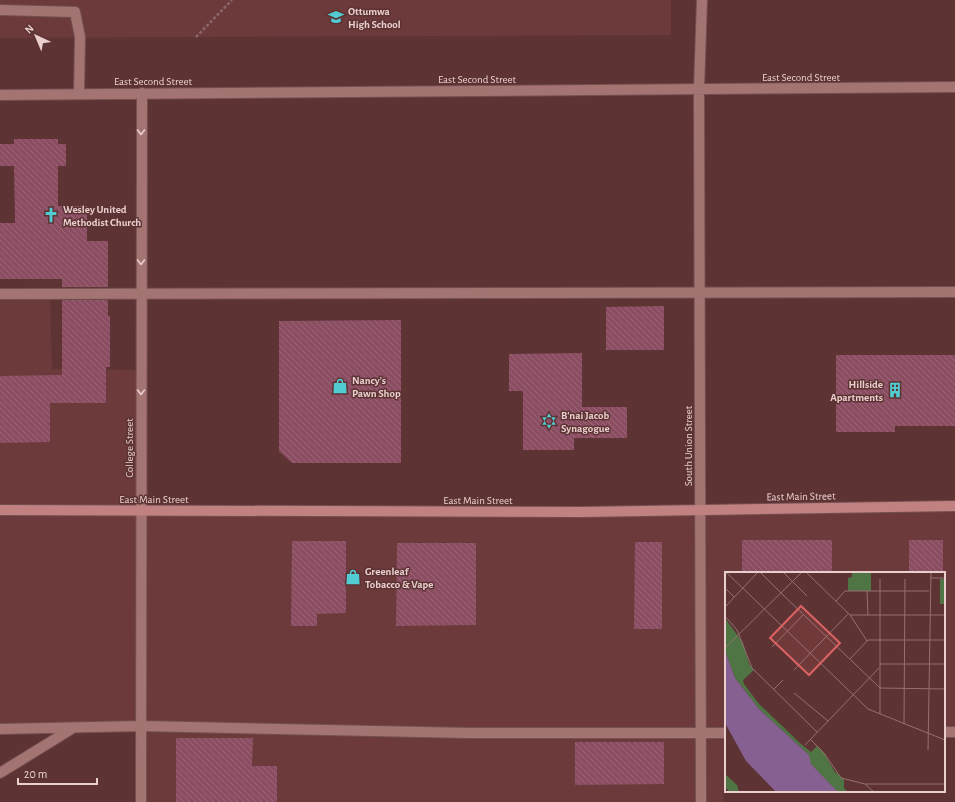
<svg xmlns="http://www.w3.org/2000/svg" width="955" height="802" font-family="'Alegreya Sans',sans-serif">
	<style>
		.built { fill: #6c3a3b }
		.building { fill: url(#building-back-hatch) }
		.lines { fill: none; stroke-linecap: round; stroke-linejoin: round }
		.minor-casing { stroke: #745051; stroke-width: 12 }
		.major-casing { stroke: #745051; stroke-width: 12 }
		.path { stroke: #8c6768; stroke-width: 2.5; stroke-dasharray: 3 2; stroke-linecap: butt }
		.minor { stroke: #a47473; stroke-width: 10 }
		.major { stroke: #c18180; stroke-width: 10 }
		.oneway { stroke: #eacfce }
		.labels { text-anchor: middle; stroke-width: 3; stroke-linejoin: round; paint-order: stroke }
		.poi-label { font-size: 11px; font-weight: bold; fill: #eacfce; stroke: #5d3334; text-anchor: start }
		.street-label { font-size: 11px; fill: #eacfce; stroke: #5d3334 }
		.inset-road { fill: none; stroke: #957172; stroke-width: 1 }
		.view { fill: #dd6262; fill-opacity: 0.15; stroke: #dd6262; stroke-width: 2 }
		.inset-edge { fill: none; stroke: #eacfce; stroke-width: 2 }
	</style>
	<defs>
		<pattern id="building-back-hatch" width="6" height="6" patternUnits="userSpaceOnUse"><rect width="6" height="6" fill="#8a4d61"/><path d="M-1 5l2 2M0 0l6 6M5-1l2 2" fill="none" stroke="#9b6676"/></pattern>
	</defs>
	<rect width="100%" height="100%" fill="#5d3334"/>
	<path class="built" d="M0,0H671V35L0,38Z
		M0,294H50L52,369L141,370L140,510L955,506V733H944V573H726V733L723,802H142L141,726L0,729Z"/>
	<path class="building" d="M14,139H58V144H66V166H58V206H87V241H108V287H62V279H0V223H15L14,166H0V144H14Z
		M62,300H108V316H110V367H106V403H50V442L0,443V376L62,375Z
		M664,306V350H606V307Z
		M401,320V463H292L279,451V321Z
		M582,353V407H627V438H574V450H523V391H509V354Z
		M836,355H955V426H895V432H836Z
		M742,540H832V573H742Z
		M909,540H943V573H909Z
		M292,541H346V613L317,614V626H291Z
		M635,542H662V629H634Z
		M397,543H476V625L396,626Z
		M176,738H253L252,766H277V802H176Z
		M575,742H664V784L575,785Z"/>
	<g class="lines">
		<g class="minor-casing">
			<path id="minor" d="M0,10L75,12L80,37L79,94
				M0,95L955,87
				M0,294L955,292
				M0,729L141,726L469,733H726
				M944,732H955
				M0,773L73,728
				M141,802L142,93
				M701,802L699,89L702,0"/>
		</g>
		<g class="major-casing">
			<path id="major" d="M0,510L582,512L955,506"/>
		</g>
		<path class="path" d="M196,37L232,0"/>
		<use href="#minor" class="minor"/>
		<use href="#major" class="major"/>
	</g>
	<defs><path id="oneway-chevron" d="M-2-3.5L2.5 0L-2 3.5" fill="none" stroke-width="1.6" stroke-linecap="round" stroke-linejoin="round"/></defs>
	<g class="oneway">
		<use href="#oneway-chevron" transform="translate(141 132) rotate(90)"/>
		<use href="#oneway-chevron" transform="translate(141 262) rotate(90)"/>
		<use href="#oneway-chevron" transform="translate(141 392) rotate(90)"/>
	</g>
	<defs>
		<g id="school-bare" transform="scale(1.2)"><path d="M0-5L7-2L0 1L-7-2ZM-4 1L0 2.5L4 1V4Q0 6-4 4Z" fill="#51ccd2" stroke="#5d3334" stroke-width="2.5" paint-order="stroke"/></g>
		<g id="church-bare" transform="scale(1.2)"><path d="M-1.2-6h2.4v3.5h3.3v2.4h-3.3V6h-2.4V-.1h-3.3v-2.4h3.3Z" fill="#51ccd2" stroke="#5d3334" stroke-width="2.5" paint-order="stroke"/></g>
		<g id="shop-bare" transform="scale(1.2)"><path d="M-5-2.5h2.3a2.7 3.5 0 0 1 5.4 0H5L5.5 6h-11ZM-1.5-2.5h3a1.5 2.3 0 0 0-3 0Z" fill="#51ccd2" stroke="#5d3334" stroke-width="2.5" paint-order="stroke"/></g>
		<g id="building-bare" transform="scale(1.2)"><path d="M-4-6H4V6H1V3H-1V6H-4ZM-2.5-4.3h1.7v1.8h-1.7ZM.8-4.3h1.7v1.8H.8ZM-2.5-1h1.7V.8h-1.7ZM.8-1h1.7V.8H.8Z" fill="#51ccd2" stroke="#5d3334" stroke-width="2.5" paint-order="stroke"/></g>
		<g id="synagogue-bare" transform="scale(1.2)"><path d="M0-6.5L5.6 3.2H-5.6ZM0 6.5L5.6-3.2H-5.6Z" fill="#51ccd2" stroke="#5d3334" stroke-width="2.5" paint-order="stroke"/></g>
	</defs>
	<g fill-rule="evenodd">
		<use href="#school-bare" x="336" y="17"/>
		<use href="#church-bare" x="51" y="215"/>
		<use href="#shop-bare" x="340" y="386"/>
		<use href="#building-bare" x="895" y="390"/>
		<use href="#synagogue-bare" x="549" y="421"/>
		<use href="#shop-bare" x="353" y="577"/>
	</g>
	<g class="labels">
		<g class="poi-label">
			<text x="348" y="15">Ottumwa<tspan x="348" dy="13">High School</tspan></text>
			<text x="63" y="213">Wesley United<tspan x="63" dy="13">Methodist Church</tspan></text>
			<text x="352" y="384">Nancy's<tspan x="352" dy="13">Pawn Shop</tspan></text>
			<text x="883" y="388" text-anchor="end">Hillside<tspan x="883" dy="13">Apartments</tspan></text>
			<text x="561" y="419">B'nai Jacob<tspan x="561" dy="13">Synagogue</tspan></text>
			<text x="365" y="575">Greenleaf<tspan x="365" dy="13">Tobacco &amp; Vape</tspan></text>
		</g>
		<g class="street-label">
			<text x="801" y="81">East Second Street</text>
			<text x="477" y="83">East Second Street</text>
			<text x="153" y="85">East Second Street</text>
			<text transform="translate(688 446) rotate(-90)" y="4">South Union Street</text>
			<text transform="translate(129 448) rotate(-90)" y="4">College Street</text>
			<text transform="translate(801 496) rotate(-1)" y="4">East Main Street</text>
			<text x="154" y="503">East Main Street</text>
			<text x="478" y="504">East Main Street</text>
		</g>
	</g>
	<g transform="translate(725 572)">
		<rect width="220" height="220" fill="#5d3334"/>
		<path d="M127,0H146V19H123V6L127,5ZM0,46L18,71L24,92L29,98L18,108L19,112L34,132L76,172L86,180L92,174L99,181L110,200L119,207V216L123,220H113L106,213L84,190V183L34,137L10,106L0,79Z" fill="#4f7545"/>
		<path d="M0,202L12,213L14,220H5L0,215Z" fill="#4f7545"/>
		<path d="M215,7H220V32H215Z" fill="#4f7545"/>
		<path d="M0,79L10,106L34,137L84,183L86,192L113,220H51L21,189L0,151Z" fill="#866090"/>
		<path class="inset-road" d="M1,0L143,137L220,168M35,0L56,21M58,0L82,24M81,0L125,43H220M205,6H220M0,16L9,25M142,19L143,43M56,21L155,116L220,117M111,29L120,19H204M0,35L33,0M125,43L142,69M0,44L12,58L27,96L92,160M47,75L78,43M0,76L77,0M125,87L143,68H220M155,92H220M69,98L124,41M49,117L58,108M69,121L103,149M155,142V7M179,152L180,7M85,167L99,181L116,206L140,212L149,220M80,173L154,96M203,178L206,0M140,212H220"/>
		<path class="view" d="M76,34L115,71L84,103L45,66Z"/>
		<rect width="220" height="220" class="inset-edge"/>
	</g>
	<g transform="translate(36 36) rotate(316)" stroke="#5d3334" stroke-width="3" paint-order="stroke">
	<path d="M0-3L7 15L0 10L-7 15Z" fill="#eacfce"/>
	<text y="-6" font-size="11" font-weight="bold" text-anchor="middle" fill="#eacfce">N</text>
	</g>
	<path d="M18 778v6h79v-6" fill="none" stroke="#eacfce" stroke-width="2"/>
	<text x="24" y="778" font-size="12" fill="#eacfce" stroke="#5d3334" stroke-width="3" paint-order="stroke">20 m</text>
</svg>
